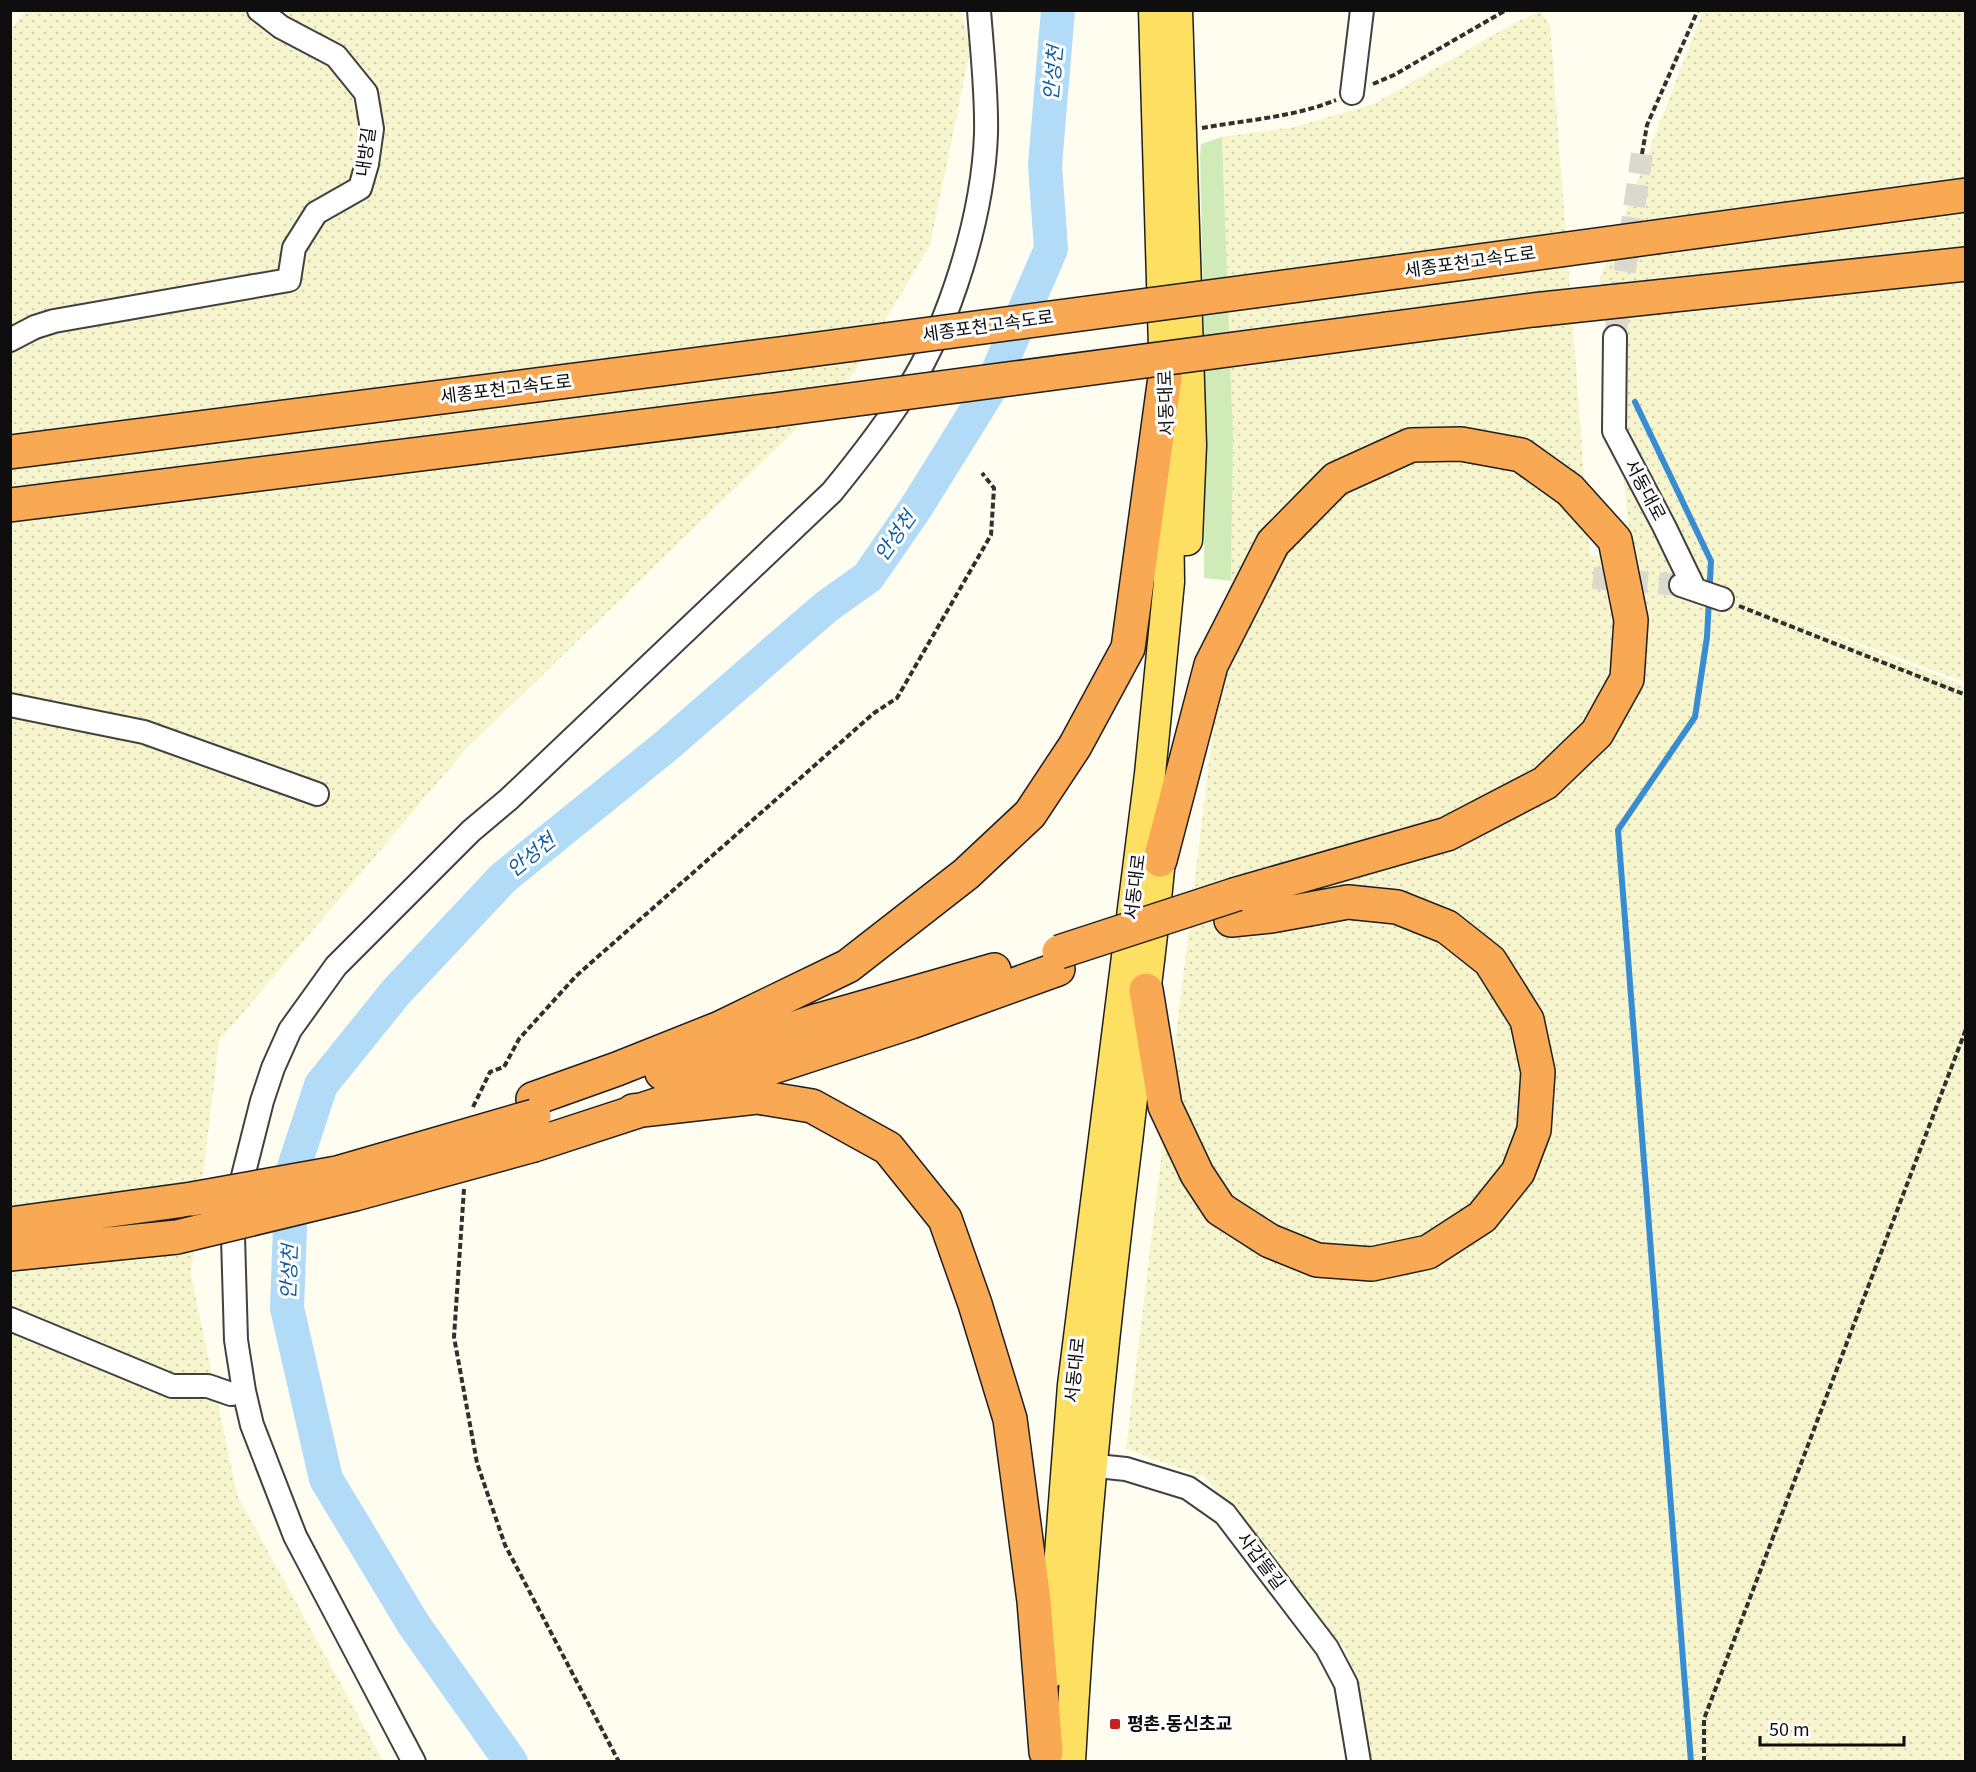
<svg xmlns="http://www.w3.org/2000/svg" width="1976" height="1772" font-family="Georgia,'Noto Sans KR',serif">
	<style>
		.farmland { fill: url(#farmland-dots) }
		.grass { fill: #d0ebb8 }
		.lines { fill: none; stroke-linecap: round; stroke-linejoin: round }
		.stream { stroke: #378cd2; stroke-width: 6 }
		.river { stroke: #b2dbf8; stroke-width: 34 }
		.minor-tunnel { stroke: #dbd9ce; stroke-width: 22; stroke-dasharray: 22 11; stroke-linecap: butt }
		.minor-casing { stroke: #414141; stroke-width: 26 }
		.major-casing { stroke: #1f1f1f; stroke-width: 33 }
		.highway-casing { stroke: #1f1f1f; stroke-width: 36 }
		.path { stroke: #303030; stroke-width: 4; stroke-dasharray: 6 3; stroke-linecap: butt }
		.minor { stroke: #fff; stroke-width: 22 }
		.major { stroke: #fddf62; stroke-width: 30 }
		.highway { stroke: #f9a854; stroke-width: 33 }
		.highway-bridge-casing { stroke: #1f1f1f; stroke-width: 36; stroke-linecap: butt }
		.highway-bridge { stroke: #f9a854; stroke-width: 33 }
		.poi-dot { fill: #c42121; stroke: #fff; stroke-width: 2 }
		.labels { text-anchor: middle; stroke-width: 6; stroke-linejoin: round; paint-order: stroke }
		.street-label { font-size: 18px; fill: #0e0e0e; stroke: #fff }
		.poi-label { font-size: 18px; font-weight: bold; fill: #0e0e0e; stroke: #fff; text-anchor: start }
		.water-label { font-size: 20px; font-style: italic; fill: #125ea5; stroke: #fff }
	</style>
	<defs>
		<pattern id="farmland-dots" width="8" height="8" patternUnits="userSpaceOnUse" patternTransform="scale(1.5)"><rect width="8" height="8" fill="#f6f5ce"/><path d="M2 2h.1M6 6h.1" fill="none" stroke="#d2d1b0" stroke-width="1.8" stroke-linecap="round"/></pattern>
	</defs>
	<rect width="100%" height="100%" fill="#fffdf0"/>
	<path class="farmland" d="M27,10H960L971,46L930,245L854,373L465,750L219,1041L191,1275L237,1495L383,1761H11L10,30Z
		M1540,11L1550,25L1590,555L1633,560L1600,278L1703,11H1965V682L1705,587L1965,686V1761H1369L1347,1652L1205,1477L1126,1449L1231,581L1233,437L1222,137L1294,127L1374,104L1516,22Z"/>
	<path class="grass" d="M1222,137L1233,437L1231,581L1204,578L1205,367L1200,156L1201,144Z"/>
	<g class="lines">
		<path class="stream" d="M1635,402L1711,561L1707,637L1695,717L1618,830L1691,1762"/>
		<path class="river" d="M511,1762L414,1625L326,1479L287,1308L292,1173L321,1085L396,992L503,878L666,746L826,607L868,577L917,506L991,387L1051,249L1045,165L1058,10"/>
		<path class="minor-tunnel" d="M1615,337L1642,154
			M1593,578L1680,585"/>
		<g class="minor-casing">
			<path id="minor" d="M1352,93L1362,10
				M1615,337L1614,431L1664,526L1694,588
				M10,340L35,327L54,321L289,280L294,248L316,213L360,188L367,164L372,129L366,93L336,56L281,27L259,10
				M1681,585L1722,599
				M10,705L144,732L317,794
				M10,1319L172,1386H208L231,1394L244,1391
				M1077,1464L1126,1469L1188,1488L1225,1514L1327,1648L1346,1684L1359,1762
				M414,1762L295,1536L252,1425L244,1391L236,1340L233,1237L239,1192L262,1101L273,1068L290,1030L336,966L471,831L509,799L832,492C859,459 885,426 908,389C951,321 983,215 986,134C987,93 982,51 979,10"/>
		</g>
		<g class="major-casing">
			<path id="major" d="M1154,10L1165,382
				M1177,10L1191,445L1187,540
				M1051,1672L1073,1385L1150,774L1169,582L1167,439
				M1070,1762C1081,1551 1102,1342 1128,1133C1139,1034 1154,936 1162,836"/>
		</g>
		<g class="highway-casing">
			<path id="highway" d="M1397,272L1966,195
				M1387,329L1533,310L1966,264
				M10,452L787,353
				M10,505L774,410
				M1160,860L1211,665L1273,543L1336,479L1411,445L1461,444L1521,455L1570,490L1615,540L1631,620L1627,679L1597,733L1545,783L1447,834L1237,894
				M1146,990L1165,1106L1197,1174L1220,1209L1270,1241L1317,1260L1372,1264L1428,1252L1482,1217L1518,1172L1534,1130L1538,1072L1527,1020L1490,961L1447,927L1397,907L1348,902L1271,916L1231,920
				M662,1073L819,1020L994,970
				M533,1099L617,1069L720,1028L848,966L966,874L1030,814L1075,746L1128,648L1165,377
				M633,1111L757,1097L812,1106L888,1148L945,1219L975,1304L1010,1419L1034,1601L1046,1752
				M534,1145L911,1022L1058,969
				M10,1224L192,1199
				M10,1254L177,1237"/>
		</g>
		<path class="path" d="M1373,84L1394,75L1506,10
			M1202,128C1246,120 1295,117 1336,100
			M1642,154L1647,125L1698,10
			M1739,606L1966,695
			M473,1107L490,1072L504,1067L519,1039L576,976L874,713L897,698L991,535L994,488L982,473
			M464,1189L454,1337L477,1463L505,1545L619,1762
			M1704,1762V1719L1966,1029"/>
		<use href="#minor" class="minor"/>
		<use href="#major" class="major"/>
		<use href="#highway" class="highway"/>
		<g class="highway-bridge-casing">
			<path id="highway-bridge" d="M787,353L1397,272
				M774,410L1387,329
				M1059,952L1237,894
				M192,1199L337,1173L534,1116
				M177,1237L355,1194L534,1145"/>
		</g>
		<use href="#highway-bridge" class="highway-bridge"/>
	</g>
	<rect class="poi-dot" x="1109" y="1718" width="12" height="12" rx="3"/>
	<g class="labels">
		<g class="street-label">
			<text transform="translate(366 152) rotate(-82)" y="6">내방길</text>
			<text transform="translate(1470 262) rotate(-8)" y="6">세종포천고속도로</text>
			<text transform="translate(988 326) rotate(-8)" y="6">세종포천고속도로</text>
			<text transform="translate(506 389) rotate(-7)" y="6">세종포천고속도로</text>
			<text transform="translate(1166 403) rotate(-92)" y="6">서동대로</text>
			<text transform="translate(1645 490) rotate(62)" y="6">서동대로</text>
			<text transform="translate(1135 887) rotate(-83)" y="6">서동대로</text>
			<text transform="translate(1075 1370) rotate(-84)" y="6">서동대로</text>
			<text transform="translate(1261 1561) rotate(53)" y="6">사갑뜰길</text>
		</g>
		<g class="poi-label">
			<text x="1127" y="1730">평촌.동신초교</text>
		</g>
		<g class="water-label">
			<text transform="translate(1053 73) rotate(-85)" y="7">안성천</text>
			<text transform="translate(895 536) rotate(-55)" y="7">안성천</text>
			<text transform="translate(531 855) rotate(-39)" y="7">안성천</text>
			<text transform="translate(289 1272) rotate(-88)" y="7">안성천</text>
		</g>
	</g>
	<rect width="1976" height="1772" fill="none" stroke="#0e0e0e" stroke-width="24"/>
	<path d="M1760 1736v9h144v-9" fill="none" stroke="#0e0e0e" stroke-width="3"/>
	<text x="1769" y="1736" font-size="18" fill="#0e0e0e" stroke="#ffffff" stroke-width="4.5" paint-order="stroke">50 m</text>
</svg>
